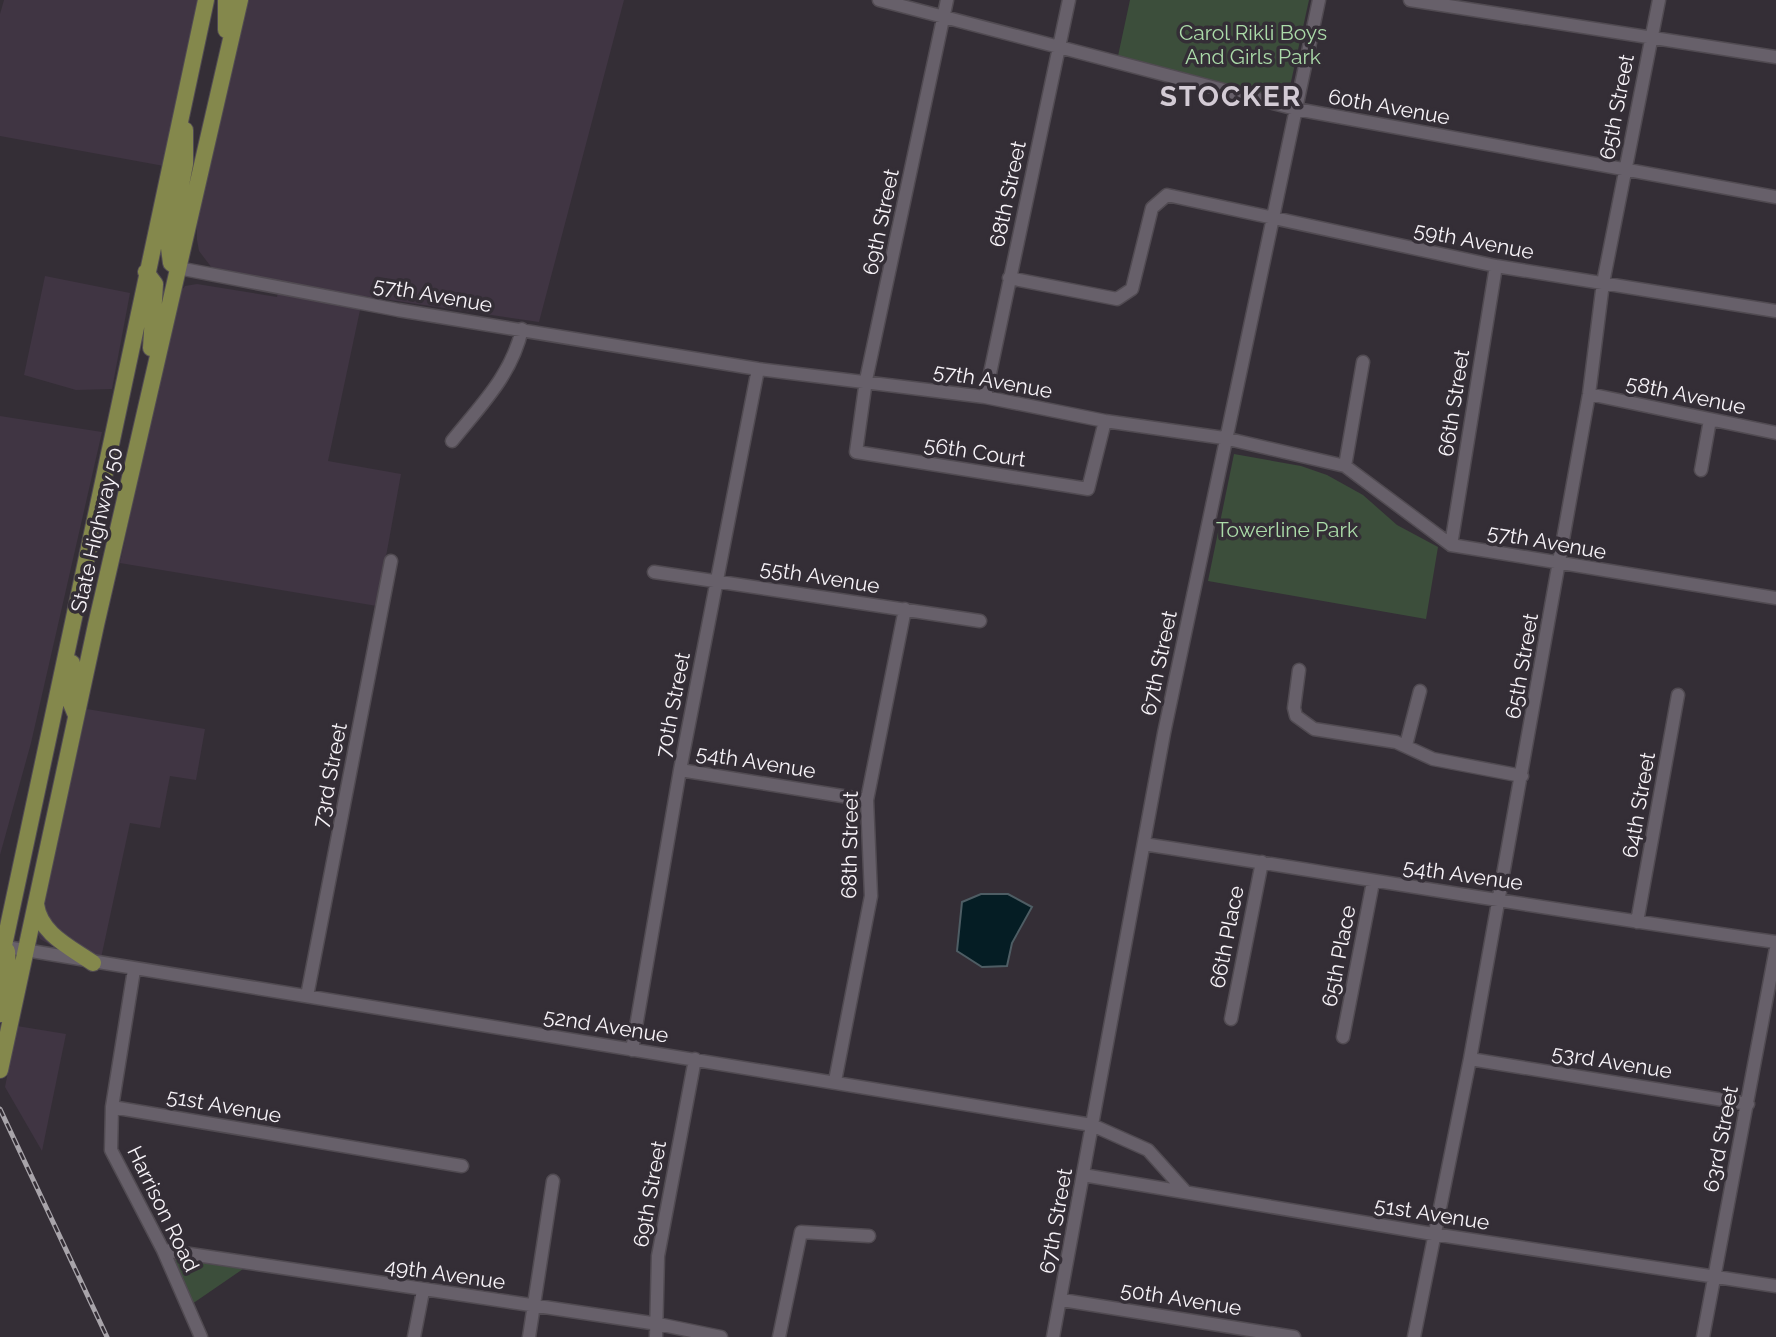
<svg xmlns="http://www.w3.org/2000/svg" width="1776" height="1337" font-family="Raleway,sans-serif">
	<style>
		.built { fill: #403543 }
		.green { fill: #3c4e3b }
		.water { fill: #051d24; stroke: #4e5d64; stroke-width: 2 }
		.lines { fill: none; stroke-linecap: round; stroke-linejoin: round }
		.minor-casing { stroke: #514b52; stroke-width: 15 }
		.major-casing { stroke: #514b52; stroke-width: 18 }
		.minor { stroke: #67606a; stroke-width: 12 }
		.major { stroke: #84884c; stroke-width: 16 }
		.rail-casing { stroke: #a8a4aa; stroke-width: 5 }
		.rail { stroke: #342e36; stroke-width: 2.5; stroke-dasharray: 8; stroke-linecap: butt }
		.labels { text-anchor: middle; stroke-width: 7; stroke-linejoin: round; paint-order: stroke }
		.park-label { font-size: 21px; fill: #abdba9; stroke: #342e36 }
		.street-label { font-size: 21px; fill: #f7f3f8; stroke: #342e36 }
		.district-label { font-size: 28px; font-weight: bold; letter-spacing: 2px; fill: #d3cbd5; stroke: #342e36 }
	</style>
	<rect width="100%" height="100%" fill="#342e36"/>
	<path class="built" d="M4,0H201L164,166L0,136V14Z
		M244,0H624L539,322L363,296L328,461L401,474L377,606L120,563L177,296L185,286L197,284L277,297L279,284L212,268L199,251L197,240V219Z
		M45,276L130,293L112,389L76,390L24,375Z
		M0,416L102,432L31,743L0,855Z
		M87,709L205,729L196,780L170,776L160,828L130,823L101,958L56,948L40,939L37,932Z
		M17,1026L66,1034L42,1151L5,1087Z"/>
	<path class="green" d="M1130,0H1309L1287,100L1118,56Z
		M1234,454L1301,466L1327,475L1363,495L1397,525L1438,547L1426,619L1208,581Z
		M175,1259L243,1269L192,1304Z"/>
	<path class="water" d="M981,894H1008L1032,907L1012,943L1007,966L982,967L957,951L962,902Z"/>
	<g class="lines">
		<g class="minor-casing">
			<path id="minor" d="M879,0L1296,109L1776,197
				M947,0L866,380L856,452L1088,489L1105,421
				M1410,0L1776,57
				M178,268L398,310L758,369L985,397L1105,421L1224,438L1345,466L1451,545L1776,598
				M1009,278L1117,299L1132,289L1152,208L1167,195L1496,266L1776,311
				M1589,394L1776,433
				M985,397L1069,0
				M452,441C480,406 512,375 522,329
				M1345,466L1363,362
				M1701,470L1710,420
				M1451,545L1496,266
				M654,572L980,621
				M1299,670L1294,708L1296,716L1314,729L1396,742L1433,759L1522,776
				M1406,745L1420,691
				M680,770L867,800
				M1144,844C1355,877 1565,912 1776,942
				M1637,922L1678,695
				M0,946L1092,1125L1148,1150L1184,1190
				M134,970L112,1107L111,1150L163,1250L201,1337
				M307,996L391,561
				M1231,1019L1262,862
				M1343,1037L1373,882
				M632,1050L680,770L758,369
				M1470,1059L1748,1104
				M835,1081L871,896L867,800L905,609
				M112,1107L462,1166
				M1083,1175L1433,1234L1776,1286
				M163,1250L658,1324L721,1337
				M1062,1300L1294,1337
				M414,1337L423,1291
				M529,1337L553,1181
				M656,1337L658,1256L695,1059
				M779,1337L801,1232L869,1236
				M1053,1337L1164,733L1319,0
				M1414,1337L1470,1059L1589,394L1603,283L1659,0
				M1703,1337L1776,948"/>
		</g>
		<g class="major-casing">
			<path id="major" d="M226,0V30
				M178,268L171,263L169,248L185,164V130
				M146,272L155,284L151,348
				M72,663L70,701L75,713
				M36,904C40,934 70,947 93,963
				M0,964L206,0
				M0,1014L8,970L7,951
				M0,1070L96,625L240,0"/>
		</g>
		<use href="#minor" class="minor"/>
		<use href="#major" class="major"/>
		<g class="rail-casing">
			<path id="rail" d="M0,1109L107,1337"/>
		</g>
		<use href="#rail" class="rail"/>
	</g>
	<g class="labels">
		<g class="park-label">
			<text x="1253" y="40">Carol Rikli Boys<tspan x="1253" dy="24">And Girls Park</tspan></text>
			<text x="1287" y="537">Towerline Park</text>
		</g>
		<g class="street-label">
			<text transform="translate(1389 107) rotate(10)" y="7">60th Avenue</text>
			<text transform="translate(1617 107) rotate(-79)" y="7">65th Street</text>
			<text transform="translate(1008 194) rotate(-78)" y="7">68th Street</text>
			<text transform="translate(881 222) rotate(-78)" y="7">69th Street</text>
			<text transform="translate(1474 241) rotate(11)" y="7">59th Avenue</text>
			<text transform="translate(433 295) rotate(10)" y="7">57th Avenue</text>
			<text transform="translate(993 381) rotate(10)" y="7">57th Avenue</text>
			<text transform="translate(1686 395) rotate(12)" y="7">58th Avenue</text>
			<text transform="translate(1454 403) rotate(-81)" y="7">66th Street</text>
			<text transform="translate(975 452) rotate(9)" y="7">56th Court</text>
			<text transform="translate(97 530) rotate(-77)" y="7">State Highway 50</text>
			<text transform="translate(1547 542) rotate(10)" y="7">57th Avenue</text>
			<text transform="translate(820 577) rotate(9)" y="7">55th Avenue</text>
			<text transform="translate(1159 663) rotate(-78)" y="7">67th Street</text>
			<text transform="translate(1522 666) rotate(-80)" y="7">65th Street</text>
			<text transform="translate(673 705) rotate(-79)" y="7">70th Street</text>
			<text transform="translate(756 762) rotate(9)" y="7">54th Avenue</text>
			<text transform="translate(330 775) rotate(-79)" y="7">73rd Street</text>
			<text transform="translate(1639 805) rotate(-80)" y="7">64th Street</text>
			<text transform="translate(850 845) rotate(-89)" y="7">68th Street</text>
			<text transform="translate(1463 875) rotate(8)" y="7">54th Avenue</text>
			<text transform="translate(1227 937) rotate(-79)" y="7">66th Place</text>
			<text transform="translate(1339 956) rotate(-79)" y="7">65th Place</text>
			<text transform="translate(606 1026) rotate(9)" y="7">52nd Avenue</text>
			<text transform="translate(1612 1062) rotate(9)" y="7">53rd Avenue</text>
			<text transform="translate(224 1106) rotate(10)" y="7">51st Avenue</text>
			<text transform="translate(1721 1139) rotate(-79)" y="7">63rd Street</text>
			<text transform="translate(650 1194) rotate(-80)" y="7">69th Street</text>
			<text transform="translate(163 1209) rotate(64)" y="7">Harrison Road</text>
			<text transform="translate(1432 1214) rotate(9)" y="7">51st Avenue</text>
			<text transform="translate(1056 1221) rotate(-80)" y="7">67th Street</text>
			<text transform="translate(445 1274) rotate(8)" y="7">49th Avenue</text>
			<text transform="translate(1181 1299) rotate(9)" y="7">50th Avenue</text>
		</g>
		<g class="district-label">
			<text x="1231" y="106">STOCKER</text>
		</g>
	</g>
</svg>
